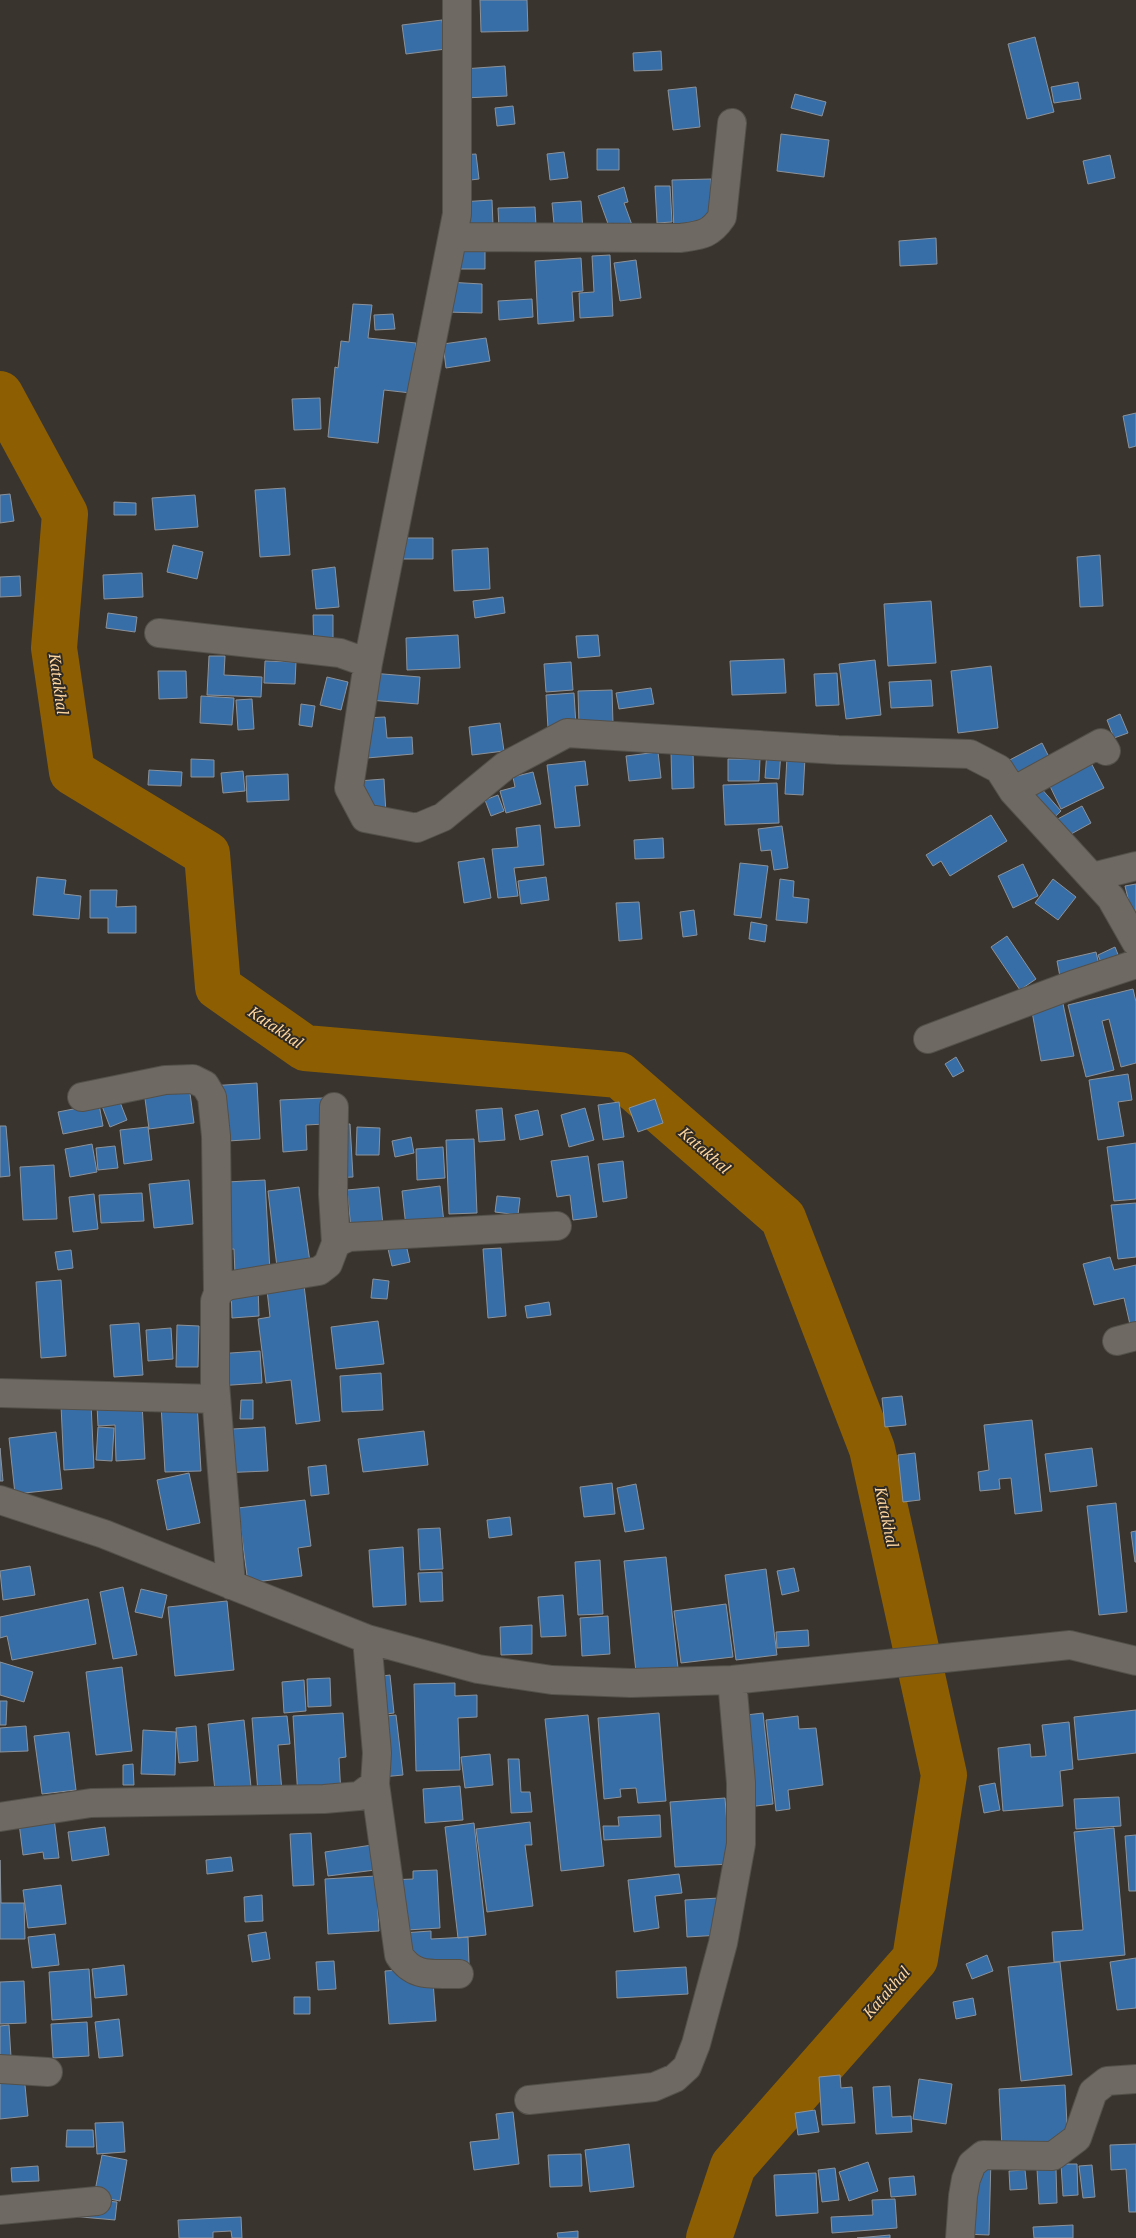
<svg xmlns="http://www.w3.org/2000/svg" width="1136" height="2238" font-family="'PT Serif',serif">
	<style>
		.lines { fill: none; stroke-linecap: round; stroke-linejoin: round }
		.river { stroke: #8d5f02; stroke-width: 46 }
		.building { fill: #386ea8; stroke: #8c9299 }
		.minor-casing { stroke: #53504a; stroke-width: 30 }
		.minor { stroke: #6e6962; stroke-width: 28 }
		.labels { text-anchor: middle; stroke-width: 4; stroke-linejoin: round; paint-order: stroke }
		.water-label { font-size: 16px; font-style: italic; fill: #fed69f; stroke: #2f2a24 }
	</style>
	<rect width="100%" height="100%" fill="#39342e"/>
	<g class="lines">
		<path class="river" d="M0,394L65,514L54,648L72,772L207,854L218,987L305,1048L619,1075L783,1218L872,1449L944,1775L915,1959L733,2166L709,2238"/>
	</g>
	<path class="building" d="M480,0H527L528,31L481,32Z
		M442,20L446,49L406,54L402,25Z
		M1035,37L1054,112L1027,119L1008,44Z
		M661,51L662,70L634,71L633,53Z
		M505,66L507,96L464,98L463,69Z
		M1078,82L1081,99L1054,103L1051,87Z
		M696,87L700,127L673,130L668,90Z
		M795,94L826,102L822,116L791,108Z
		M513,106L515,124L497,126L495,108Z
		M781,134L829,140L824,177L777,171Z
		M597,149H619V170H597Z
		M564,152L568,178L550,180L547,154Z
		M476,154L479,179L462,181L460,155Z
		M1110,155L1115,178L1088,184L1083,161Z
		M711,179L713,230L674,231L672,180Z
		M655,186H670L672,222L657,223Z
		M624,187L628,202L624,203L632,225L611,232L598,196Z
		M492,200L493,225L461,227L460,202Z
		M581,201L583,231L555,234L552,203Z
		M535,207L536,226L499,228L498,208Z
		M936,238L937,264L900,266L899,241Z
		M455,241H485V269H456Z
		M610,255L613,316L580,318L579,293L594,292L592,256Z
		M581,258L583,291L572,292L574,321L538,324L535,261Z
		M636,260L641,298L620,301L614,263Z
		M447,282L482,284V313L446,312Z
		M532,299L533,317L499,320L498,301Z
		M353,304L372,305L368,338L416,343L411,393L384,390L378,443L328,437L335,367L338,368L341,341L349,342Z
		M393,314L395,329L375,330L374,315Z
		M486,338L490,361L446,368L443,344Z
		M320,398L321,429L294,430L292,399Z
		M1136,413V446L1129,448L1123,416Z
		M285,488L290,555L260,557L255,490Z
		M10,494L14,521L0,523V495Z
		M195,495L198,527L155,530L152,498Z
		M114,502L136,503V515H114Z
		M402,538H433V559H402Z
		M173,545L203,552L197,579L167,572Z
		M488,548L490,589L454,591L452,550Z
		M1100,555L1103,606L1080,607L1077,557Z
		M335,567L339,607L316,609L312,570Z
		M142,573L143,597L104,599L103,575Z
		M20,576L21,596L0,597V577Z
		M503,597L505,613L475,618L473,601Z
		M931,601L936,663L888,666L884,604Z
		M108,613L137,617L135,632L106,628Z
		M313,615H333V654H314Z
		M458,635L460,668L407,670L406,638Z
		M598,635L600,656L578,658L576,636Z
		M209,656H225L224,675L262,677L261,697L207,695Z
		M784,659L786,693L732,695L730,661Z
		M875,660L881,715L846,719L839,664Z
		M265,661L296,662L295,684L264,683Z
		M571,662L573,690L546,692L544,664Z
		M991,666L998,728L958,733L951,671Z
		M158,671H186L187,698L159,699Z
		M371,673L420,677L418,704L369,700Z
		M837,673L839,705L816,706L814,674Z
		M327,677L348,682L341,710L320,705Z
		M931,680L933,706L891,708L889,682Z
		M651,688L654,704L619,709L616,693Z
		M612,690L613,724L579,725L578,691Z
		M574,693L576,726L548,728L546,695Z
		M201,696L234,698L232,725L200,723Z
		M252,699L254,729L238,730L236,700Z
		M301,704L315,706L312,727L299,725Z
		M1120,714L1128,733L1114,738L1107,720Z
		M385,717L387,738L412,737L413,754L367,758L364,718Z
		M500,723L504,751L472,755L469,727Z
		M1042,743L1053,765L1013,786L1002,764Z
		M767,751L781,752L779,779L765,778Z
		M658,752L661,778L629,781L626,756Z
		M671,752H693L694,788L672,789Z
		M787,757L805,758L803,795L785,794Z
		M191,759L214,760V777H191Z
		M728,759H760L759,781H728Z
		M1089,759L1104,788L1061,809L1047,780Z
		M585,761L588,785L575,786L580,826L555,828L547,765Z
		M149,770L182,772L181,786L148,785Z
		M243,771L245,791L223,793L221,773Z
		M533,772L541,804L506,813L500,791L515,787L513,777Z
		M288,774L289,800L247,802L246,776Z
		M384,779L386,814L361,816L358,781Z
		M777,783L779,823L725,825L723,785Z
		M1040,787L1061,811L1044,827L1022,802Z
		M498,795L504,811L491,816L485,800Z
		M1082,806L1091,823L1062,839L1052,822Z
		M991,815L1007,841L950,876L941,861L933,866L926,855Z
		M540,825L544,865L514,868L518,896L498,898L492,849L518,847L516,828Z
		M782,826L788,868L774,870L771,850L761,851L758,829Z
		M663,838L664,858L635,859L634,840Z
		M484,858L491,898L464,903L458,862Z
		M740,863L768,866L761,918L734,915Z
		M1023,864L1038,896L1013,908L998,876Z
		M37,877L66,880L64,894L81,896L79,919L33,915Z
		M546,877L549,900L521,904L518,881Z
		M780,879L794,881L793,897L809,899L807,923L776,920Z
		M1053,879L1076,897L1058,920L1035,903Z
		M1136,884V931L1125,886Z
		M90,890H117L116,907L136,906V933H108V918H90Z
		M639,902L642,939L619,941L616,903Z
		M694,910L697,935L683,937L680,912Z
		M751,922L767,925L765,942L749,939Z
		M1007,936L1036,979L1020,990L991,947Z
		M1115,947L1119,957L1102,965L1098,955Z
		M1096,952L1101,973L1061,982L1057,961Z
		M1133,989L1136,1002V1063L1121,1067L1109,1019L1102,1021L1114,1070L1086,1077L1068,1005Z
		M1062,999L1074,1056L1041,1061L1031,1006Z
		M956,1057L964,1071L953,1077L945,1064Z
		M1128,1074L1132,1100L1118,1102L1124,1136L1098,1140L1089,1080Z
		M257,1083L260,1139L212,1142L209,1086Z
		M189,1086L194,1123L149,1129L144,1091Z
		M116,1092L127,1120L110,1127L99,1098Z
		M323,1098L325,1124L306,1125L307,1150L283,1152L280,1100Z
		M655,1099L663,1123L638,1132L629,1108Z
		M619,1102L624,1137L603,1140L598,1105Z
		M99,1104L103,1126L63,1134L58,1112Z
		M502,1108L505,1140L479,1142L476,1110Z
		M585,1108L594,1140L569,1147L561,1115Z
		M538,1110L543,1135L520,1140L515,1115Z
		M350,1124L353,1177L330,1178L327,1125Z
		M0,1126H6L10,1176L0,1177Z
		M148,1127L152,1160L124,1164L120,1130Z
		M357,1127L380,1128L379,1155H356Z
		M411,1137L414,1153L395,1157L392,1141Z
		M474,1139L477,1213L449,1214L446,1140Z
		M1136,1143V1199L1114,1201L1107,1147Z
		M92,1144L97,1172L70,1177L65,1149Z
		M115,1146L118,1168L98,1170L96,1148Z
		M443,1147L445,1178L417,1180L416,1149Z
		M588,1156L597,1217L573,1220L570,1195L557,1197L551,1161Z
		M623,1161L627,1198L603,1202L598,1164Z
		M54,1165L57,1219L23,1220L20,1167Z
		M189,1180L193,1224L154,1228L149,1184Z
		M265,1180L270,1272L235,1274L234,1249L212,1250L208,1183Z
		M440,1186L444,1223L406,1227L402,1191Z
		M299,1187L310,1262L277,1267L268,1191Z
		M379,1187L383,1225L351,1228L347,1190Z
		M142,1193L144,1221L101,1223L99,1195Z
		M94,1194L98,1229L73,1232L69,1197Z
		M497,1196L520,1198L518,1215L495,1212Z
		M1136,1203V1257L1118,1259L1111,1205Z
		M403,1231L410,1262L392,1266L385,1236Z
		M501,1248L506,1316L488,1318L483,1249Z
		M71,1250L73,1268L58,1270L55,1252Z
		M1110,1257L1114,1270L1136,1265V1327L1131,1329L1124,1298L1094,1305L1083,1264Z
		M373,1279L389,1281L387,1299L371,1298Z
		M61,1280L66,1356L41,1358L36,1282Z
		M304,1285L320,1421L296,1424L291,1380L266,1383L258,1319L270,1317L267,1290Z
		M258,1286L259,1316L232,1318L231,1287Z
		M549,1302L551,1315L527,1318L525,1306Z
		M378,1321L384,1364L336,1369L331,1327Z
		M139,1323L143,1375L114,1377L110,1325Z
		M177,1325L199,1326L198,1367H176Z
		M171,1328L173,1359L148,1361L146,1330Z
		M260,1351L262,1383L217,1386L216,1354Z
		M381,1373L383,1410L342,1412L340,1376Z
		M902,1396L906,1425L885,1427L882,1398Z
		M241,1400H253V1419H240Z
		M91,1403L94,1468L64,1470L61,1405Z
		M142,1403L145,1459L116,1461L115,1425L98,1426L97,1405Z
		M197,1403L201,1471L165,1472L161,1405Z
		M1032,1420L1042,1511L1015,1514L1011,1478L999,1479L1000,1489L980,1491L978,1472L989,1470L984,1425Z
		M98,1427L114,1428L112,1461L96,1460Z
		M265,1427L268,1471L219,1473L217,1430Z
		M424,1431L428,1465L363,1472L358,1439Z
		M56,1432L62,1489L15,1494L9,1438Z
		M0,1448L3,1481H0Z
		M1092,1448L1097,1486L1050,1492L1045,1454Z
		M915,1453L920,1500L903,1502L898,1455Z
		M326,1465L329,1494L311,1496L308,1467Z
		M189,1473L200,1523L167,1530L157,1480Z
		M612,1483L615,1514L584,1517L580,1487Z
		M636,1484L644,1529L625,1532L617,1488Z
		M305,1500L311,1546L298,1548L302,1576L248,1583L238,1508Z
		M1116,1503L1127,1612L1099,1615L1087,1506Z
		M510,1517L512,1535L489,1538L487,1520Z
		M440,1528L443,1569L420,1570L418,1529Z
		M1136,1531V1562H1135L1131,1532Z
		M403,1547L406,1605L373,1607L369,1550Z
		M666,1557L678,1668L636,1672L624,1561Z
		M600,1560L603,1614L578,1615L575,1562Z
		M30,1566L35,1595L3,1600L0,1571Z
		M794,1568L799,1591L782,1595L777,1571Z
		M766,1569L777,1655L736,1660L725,1575Z
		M442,1572L443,1601L420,1602L418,1573Z
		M123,1587L137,1655L113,1659L100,1592Z
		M141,1589L167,1595L162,1618L135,1612Z
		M563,1595L566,1636L541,1637L538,1597Z
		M88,1599L96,1644L12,1660L7,1636L0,1638V1617Z
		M227,1601L234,1670L175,1676L168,1607Z
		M726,1604L733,1657L681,1663L674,1611Z
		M608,1616L610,1654L582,1656L580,1618Z
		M532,1625V1654L501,1655L500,1627Z
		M808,1630L809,1646L777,1648L776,1632Z
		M0,1662L33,1672L24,1702L0,1695Z
		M122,1667L132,1751L96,1755L86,1672Z
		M390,1675L394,1713L371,1716L367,1678Z
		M330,1678L331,1706L308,1707L307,1679Z
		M304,1680L306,1711L284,1713L282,1682Z
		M455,1683V1696L477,1695V1717L458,1718L460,1770L416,1771L414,1684Z
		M0,1701H7L6,1725H0Z
		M1136,1710V1753L1078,1760L1074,1717Z
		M343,1713L346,1757L339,1758L341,1795L298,1798L293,1716Z
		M659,1713L666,1801L638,1803L636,1788L620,1789L621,1797L604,1799L598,1718Z
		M763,1713L773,1804L739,1808L729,1717Z
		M396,1715L403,1775L382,1777L376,1717Z
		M588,1715L604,1866L561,1871L545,1719Z
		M287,1716L290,1744L278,1745L283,1803L259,1805L252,1718Z
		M798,1716L799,1729L816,1728L823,1785L788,1790L790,1809L776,1811L766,1720Z
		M244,1720L253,1806L217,1810L208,1724Z
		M1069,1722L1073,1769L1060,1771L1063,1806L1003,1811L998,1748L1030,1744L1031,1757L1046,1756L1042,1725Z
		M26,1726L28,1751L0,1752V1728Z
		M196,1726L198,1761L179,1763L176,1728Z
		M143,1730L176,1732L175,1775L141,1774Z
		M69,1732L76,1790L42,1794L34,1736Z
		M490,1754L493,1785L465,1788L461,1757Z
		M508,1759H519L521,1792H530L532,1812L511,1813Z
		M133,1764L134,1785H123V1765Z
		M995,1783L1000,1810L984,1813L979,1786Z
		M460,1786L463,1820L425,1823L423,1789Z
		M1119,1797L1121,1826L1076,1829L1074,1799Z
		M725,1798L730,1864L675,1867L670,1802Z
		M660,1815L661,1837L604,1840L603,1826H619L618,1817Z
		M54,1818L59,1858L44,1859L43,1852L23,1855L19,1823Z
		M530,1822L532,1845H525L533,1906L487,1912L476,1829Z
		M474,1823L486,1935L458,1938L445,1827Z
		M105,1827L109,1855L72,1861L68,1832Z
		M1114,1828L1125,1955L1054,1962L1052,1932L1083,1930L1074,1832Z
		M311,1833L314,1885L293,1886L290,1834Z
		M1136,1835V1891H1129L1125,1836Z
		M379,1844L383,1869L328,1876L325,1852Z
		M231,1857L233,1871L207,1874L206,1860Z
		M0,1860L1,1903H24L25,1939H0Z
		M437,1870L440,1928L390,1931L388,1880L413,1879V1871Z
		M679,1874L682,1893L655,1896L659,1928L634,1932L628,1880Z
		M376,1876L379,1931L328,1934L325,1879Z
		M61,1885L66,1924L28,1928L23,1890Z
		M262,1895L263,1921L245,1922L244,1897Z
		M719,1898L721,1935L687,1937L685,1900Z
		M431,1931V1939L468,1937L469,1964L403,1968L402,1933Z
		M266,1932L270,1959L252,1962L248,1935Z
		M55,1934L59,1965L32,1968L28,1937Z
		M987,1955L993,1971L972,1979L966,1964Z
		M1136,1958V2008L1117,2010L1110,1962Z
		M334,1961L336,1989L318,1990L316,1962Z
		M1060,1962L1072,2075L1021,2081L1008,1967Z
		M124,1965L127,1995L95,1998L92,1969Z
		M686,1967L688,1994L617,1998L616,1971Z
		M432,1968L436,2021L389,2024L385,1971Z
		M89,1969L92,2017L52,2020L49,1972Z
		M24,1981L26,2023L0,2024V1982Z
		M294,1997H310V2014H294Z
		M973,1998L976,2015L956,2019L953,2002Z
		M119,2019L123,2056L99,2058L95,2022Z
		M87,2022L89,2056L53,2058L51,2024Z
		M9,2025L11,2057H0V2026Z
		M23,2065L28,2116L0,2119V2067Z
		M840,2075L841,2088L852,2087L855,2123L822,2125L819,2077Z
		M919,2079L952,2084L946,2124L913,2119Z
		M1065,2085L1068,2144L1002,2148L999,2089Z
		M890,2086L892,2117L911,2116L912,2132L876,2134L873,2087Z
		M815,2110L819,2132L798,2135L795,2113Z
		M513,2112L519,2164L474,2170L470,2142L499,2139L496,2114Z
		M123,2122L125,2152L97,2154L95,2123Z
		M67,2130H93L94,2147H66Z
		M629,2144L634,2187L590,2192L585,2150Z
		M1136,2144V2212H1129L1126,2169L1111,2170L1110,2145Z
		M581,2154L582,2186L550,2187L548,2155Z
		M102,2155L127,2160L120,2201L94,2196Z
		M966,2157L991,2158L989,2235L963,2234Z
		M868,2162L878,2191L849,2201L839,2172Z
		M1061,2164H1077L1078,2195L1063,2196Z
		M1092,2165L1095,2197L1083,2198L1079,2166Z
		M38,2166L39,2181L12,2182L11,2168Z
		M835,2168L839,2200L822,2202L818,2170Z
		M1037,2169H1056L1057,2203L1039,2204Z
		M1025,2170L1027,2189L1010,2190L1009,2171Z
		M816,2173L818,2213L776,2216L774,2175Z
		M914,2176L916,2195L891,2197L889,2178Z
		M71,2198L117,2202L115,2220L70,2216Z
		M895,2199L897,2228L832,2233L831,2217L873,2215L872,2200Z
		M241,2217L242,2238H232L231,2231L213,2232V2238H179L178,2220Z
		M1073,2225V2238H1034L1033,2227Z
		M578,2231V2238H558L557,2233Z
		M890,2235V2238H857Z"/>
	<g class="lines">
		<g class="minor-casing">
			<path id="minor" d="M457,0V214L368,663L349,788L365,818L417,828L443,817L505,766L567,733L838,750L970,754L999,769L1013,791L1111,898L1136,942
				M453,237L681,238C701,235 710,235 722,217L732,123
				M159,633L340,653L368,663
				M1013,791L1101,743L1106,751
				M1092,877L1136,866
				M928,1039L1072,985L1136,964
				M82,1097L165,1080L193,1079L205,1085L212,1097L216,1136L218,1293
				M334,1107L333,1194L336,1243
				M1117,1341L1136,1336
				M0,1393L216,1399
				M0,1500L104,1534L367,1639L478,1669L552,1680L631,1683L732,1680L1070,1645L1136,1661
				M231,1585L215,1383V1301L218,1293L226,1286L319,1271L328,1264L336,1243L349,1237L557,1226
				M375,1784L399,1955C414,1979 434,1973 459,1974
				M0,1817L91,1803L324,1799L359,1796L375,1784L377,1753L367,1639
				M0,2069L48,2072
				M529,2100L654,2087L675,2078L687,2067L696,2044L723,1943L741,1844V1783L732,1680
				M0,2210L97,2201
				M960,2238L963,2196L966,2179L972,2164L983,2155L1053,2156L1077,2138L1093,2092L1107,2081L1136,2079"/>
		</g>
		<use href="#minor" class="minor"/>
	</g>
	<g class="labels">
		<g class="water-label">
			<text transform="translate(59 684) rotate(82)" y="6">Katakhal</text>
			<text transform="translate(276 1027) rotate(34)" y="6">Katakhal</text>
			<text transform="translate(705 1150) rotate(41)" y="6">Katakhal</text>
			<text transform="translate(887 1517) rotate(78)" y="6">Katakhal</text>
			<text transform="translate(886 1992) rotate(-49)" y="6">Katakhal</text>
		</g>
	</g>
</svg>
